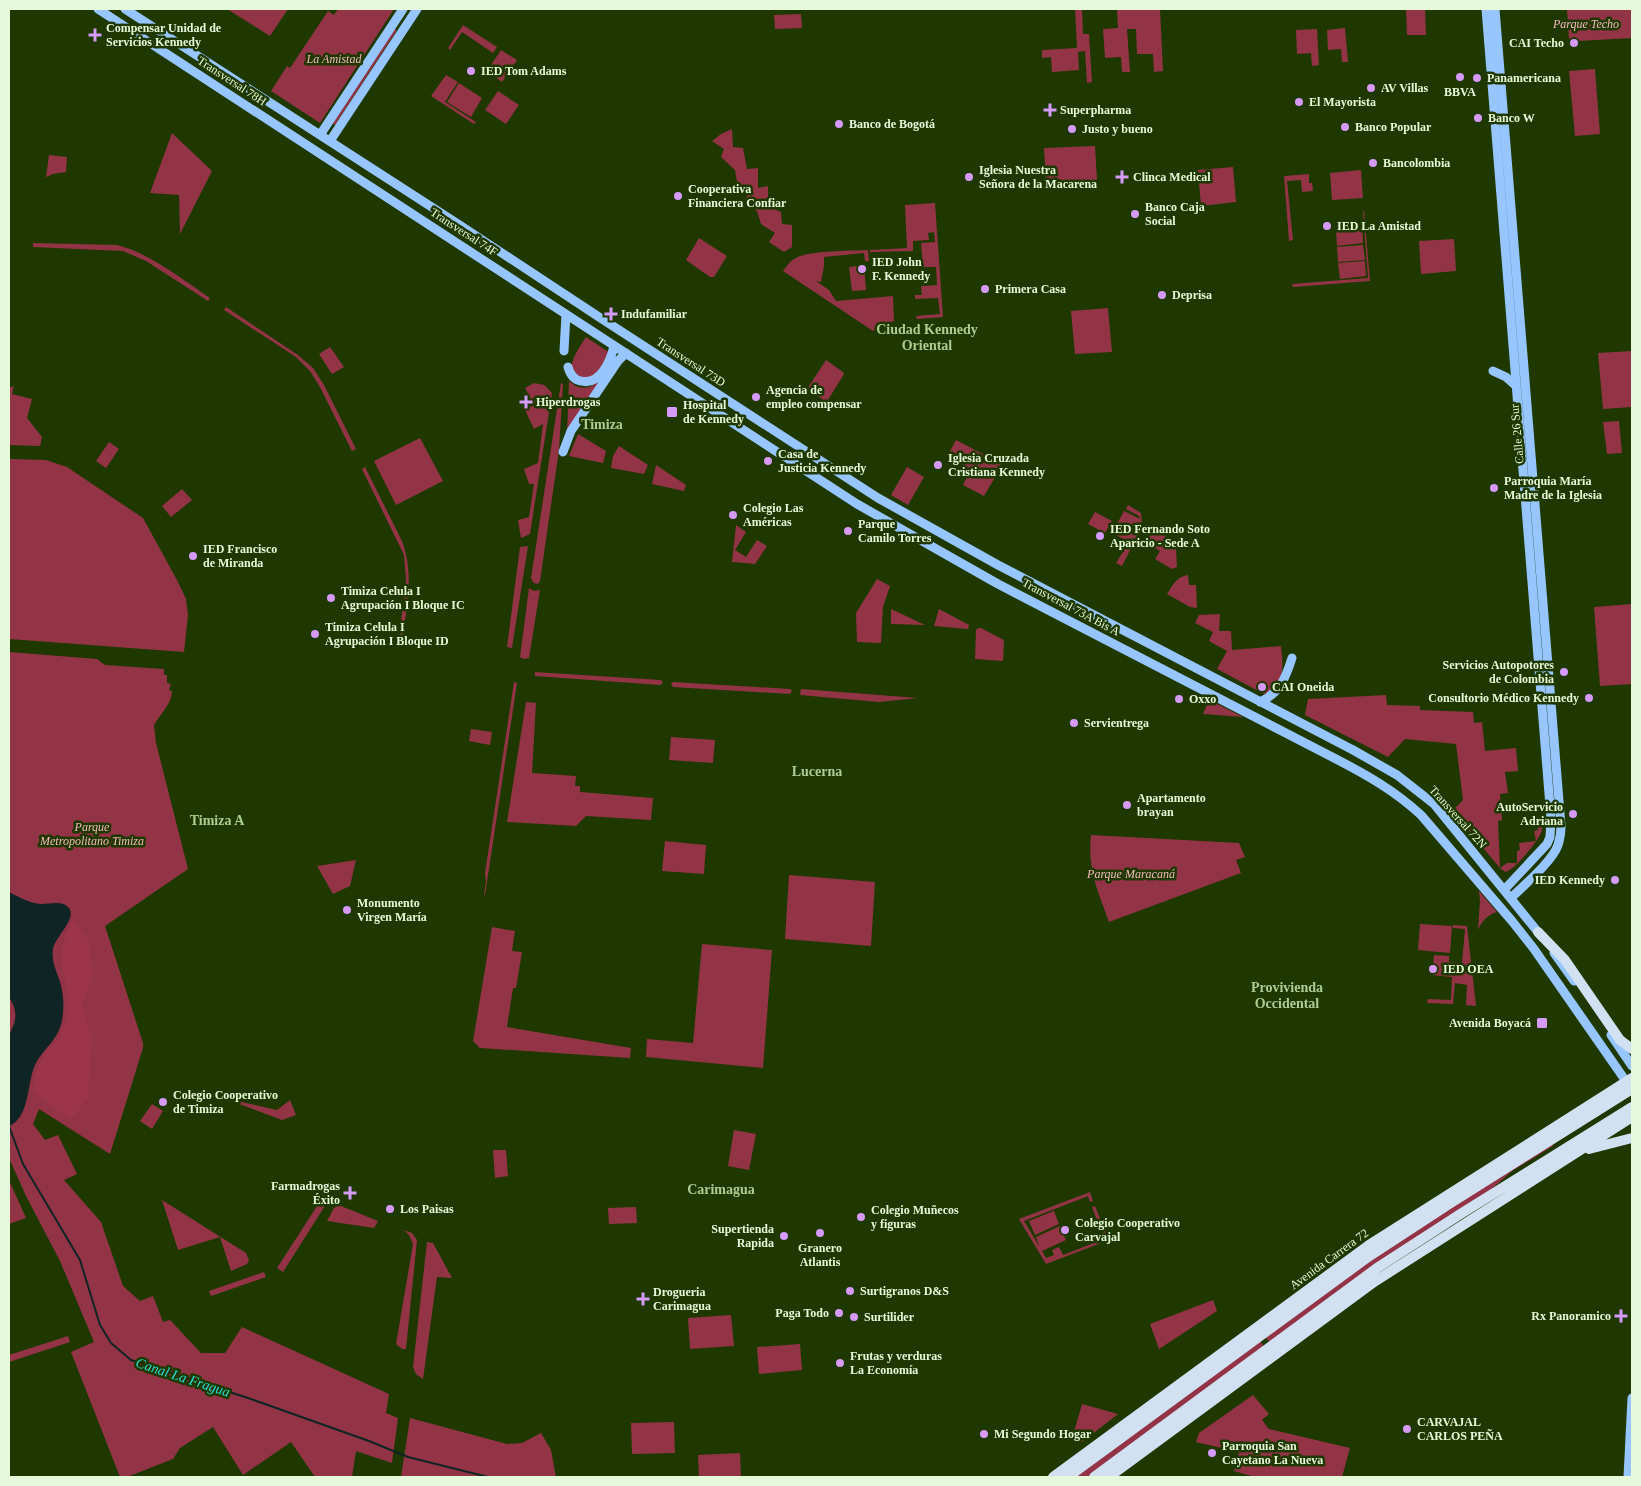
<svg xmlns="http://www.w3.org/2000/svg" width="1641" height="1486" font-family="Georgia,serif">
	<style>
		.green { fill: #923446 }
		.forest { fill: #9c3549 }
		.water { fill: #0f2424 }
		.lines { fill: none; stroke-linecap: round; stroke-linejoin: round }
		.stream { stroke: #0f2424; stroke-width: 2 }
		.major { stroke: #96c6fd; stroke-width: 9 }
		.highway { stroke: #d2e1f1; stroke-width: 10 }
		.poi-dot { fill: #d69bfa; stroke: #1e3800; stroke-width: 2 }
		.labels { text-anchor: middle; stroke-width: 5; stroke-linejoin: round; paint-order: stroke }
		.park-label { font-size: 12px; font-style: italic; fill: #f4bac0; stroke: #1e3800 }
		.poi-label { font-size: 12px; font-weight: bold; fill: #e7f9db; stroke: #1e3800; text-anchor: start }
		.street-label { font-size: 12px; fill: #e7f9db; stroke: #1e3800 }
		.neighbourhood-label { font-size: 14px; font-weight: bold; fill: #accd93; stroke: #1e3800 }
		.water-label { font-size: 14px; font-style: italic; fill: #29ddd9; stroke: #1e3800 }
	</style>
	<rect width="100%" height="100%" fill="#1e3800"/>
	<path class="green" d="M227,9H288L270,36Z
		M338,9H394L320,123L271,91L287,66L290,68L328,11L334,15Z
		M1075,9H1082L1083,34H1089L1092,82L1087,83L1085,51L1078,52L1079,70L1052,72L1051,57L1042,58V50L1077,48Z
		M1117,9H1160L1163,71L1154,72L1153,54H1137L1136,29H1127L1130,72H1122L1121,57L1105,58L1103,29L1118,28Z
		M1406,9H1425L1426,35H1407Z
		M1567,9H1632V38L1578,41L1577,38L1569,39Z
		M801,14L802,28L775,29L774,15Z
		M463,25L497,47L493,53L462,32L450,50L448,48Z
		M1345,28L1348,62H1342L1341,49L1328,50L1327,30Z
		M394,29L397,30L335,125L332,123Z
		M1317,29L1319,65L1312,66L1311,53L1297,54L1296,30Z
		M501,50L517,60L502,82L487,71Z
		M1595,69L1600,134L1575,136L1569,71Z
		M446,75L458,82L445,102L476,122L474,124L431,96Z
		M459,83L482,98L471,117L447,102Z
		M498,91L519,105L506,124L485,110Z
		M732,129L733,147L743,148L747,169L758,168V188L768,186V206L781,212L782,224L792,225V247L784,252L769,242L775,233L761,224L757,211L745,200L750,190L737,182L735,170L721,157L724,149L712,141L721,134Z
		M172,133L212,171L180,234L179,195L150,193Z
		M1095,146L1097,180L1046,183L1044,148Z
		M49,155L67,157L66,172L53,174L46,177Z
		M1233,167L1236,202L1201,206L1198,170Z
		M1361,170L1363,198L1332,200L1330,173Z
		M1309,174V183H1312L1313,191L1302,192L1301,180L1287,181L1293,240L1289,241L1284,176Z
		M935,203L943,317L917,319L916,316L940,314L938,298L915,299V295H922L921,286L937,285L936,267H923L921,243L935,242L934,232L928,233L929,240L913,241V251C899,251 885,252 871,252L870,253V250L907,248L905,205Z
		M1363,211H1364L1370,281L1293,287L1292,284L1368,278Z
		M1362,228L1363,243L1337,246L1336,230Z
		M699,238L727,256L714,277H710L686,260Z
		M1454,239L1456,271L1421,274L1419,241Z
		M33,243L117,245C148,252 183,280 210,298L208,301L146,261L123,251L33,247Z
		M1363,245L1365,260L1338,262L1337,247Z
		M868,250L869,261H865L864,253L824,257V266L821,282L816,281L829,290L836,301L893,296L894,321L881,325L873,331L783,271C786,267 789,262 794,259C807,250 851,251 868,250Z
		M1365,261L1366,276L1340,279L1338,263Z
		M864,265L866,290L852,291L849,267Z
		M226,307L298,355L313,368L324,385L356,449L352,451L320,387L310,371L296,357L224,310Z
		M1108,308L1112,352L1075,354L1071,311Z
		M586,337L610,353C600,368 597,379 578,379L571,368C573,356 579,348 586,337Z
		M330,347L344,367L332,374L319,354Z
		M1632,351V407L1603,409L1598,353Z
		M826,360L843,372L844,374L828,400L825,401L807,389Z
		M601,380L567,434L569,381C580,392 591,388 601,380Z
		M534,383L544,385L552,393L530,534L521,538L518,520L529,517L534,484H529L524,469L538,463L543,424L534,429L525,410L534,405L525,388Z
		M561,383L563,384L559,450L540,581L539,583L536,584L533,582L531,578Z
		M14,386L12,394L32,399L27,418L42,437L40,446L9,445V388Z
		M1619,421L1622,453L1607,454L1603,422Z
		M578,434L606,451L603,463L569,456Z
		M420,438L443,481L396,505L374,461Z
		M956,440L1000,463V469L984,496L963,485L971,469L947,457Z
		M109,442L119,449L106,468L96,461Z
		M619,446L648,465L644,474L611,468L613,456Z
		M9,459L46,460L67,467L143,518L177,580L186,599L188,615L184,652L9,639Z
		M656,465L686,485L684,491L652,484Z
		M365,467L402,541C415,576 406,611 401,647H398L406,580L404,555L362,469Z
		M907,467L924,477L908,505L891,495Z
		M182,489L192,500L171,517L162,506Z
		M1128,505L1141,513L1142,526L1122,566L1116,563L1129,542L1112,533L1124,511L1140,519L1139,516L1126,509Z
		M1095,512L1112,521L1105,533L1088,524Z
		M736,525L746,532L735,550L746,557L757,540L767,546L755,564L732,562Z
		M1158,532H1165L1166,549H1176L1177,567L1172,569L1155,559L1160,551L1144,542L1152,534Z
		M528,546L512,648L507,647L520,547Z
		M1188,575L1189,585H1196L1197,608L1190,607L1167,594C1173,585 1176,577 1188,575Z
		M877,579L890,586L883,607L881,643L857,642L856,613Z
		M529,588L534,591L540,590L529,658L524,659L520,657Z
		M1632,604V684L1600,686L1594,607Z
		M891,609L923,624L925,625L891,624Z
		M939,609L969,625L968,629L934,626Z
		M1220,614L1219,631H1231L1232,650L1281,646C1283,664 1286,687 1264,694L1217,669L1227,651L1209,641L1213,632L1195,623L1199,615Z
		M978,628H981L1004,640L1003,661L975,659L976,630Z
		M9,652L97,659L105,665L164,669V675H167V683L171,684L169,690L172,691C172,704 160,714 154,725L156,743L188,869L105,926L143,1043V1048L110,1154L39,1109L33,1124L45,1140L58,1135L77,1174L64,1180L101,1222L123,1286L140,1301L153,1296L163,1322L170,1320L201,1353H225L242,1327L389,1394L386,1413L398,1418L392,1463L356,1451L352,1477H315L291,1442L243,1475L213,1427L180,1448L173,1459L127,1477H120L71,1352L94,1342L60,1261L26,1196L9,1158Z
		M535,672L661,680L663,683L660,685L535,676Z
		M514,682L517,683L485,895H484L486,882L485,873Z
		M673,682L790,689L792,691L790,694L673,687L671,684Z
		M801,689L918,698L879,702L800,695Z
		M1386,695L1387,705L1420,706V710L1473,712L1474,723L1482,722L1485,751L1516,748L1518,771L1505,772L1508,793L1500,794L1502,820L1498,821L1500,868L1507,863H1517V851L1520,850L1519,843L1536,841L1534,831L1538,830L1536,817L1543,816C1543,822 1543,828 1541,833C1537,842 1514,871 1505,872L1500,868L1452,811L1463,800L1456,744L1405,739L1388,757L1305,715L1308,699Z
		M1209,700L1243,717L1203,714Z
		M526,702L536,703L532,773L576,776L575,786H580V792L653,798L651,820L586,816L576,826L507,822Z
		M471,729L492,732L490,745L469,741Z
		M671,737L715,740L713,763L669,760Z
		M1091,835L1239,843L1245,857L1236,860L1241,873L1109,922C1098,891 1087,869 1091,835Z
		M665,841L706,845L704,874L662,871Z
		M356,860L350,886L333,894L317,866Z
		M789,875L875,882L871,946L785,939Z
		M1479,891L1497,912C1487,915 1482,921 1478,930L1480,901Z
		M1420,924L1452,926L1450,953L1418,950Z
		M1453,925L1467,926L1476,1006L1466,1005L1467,985L1455,983L1453,1004L1427,1003L1428,999L1451,1000L1452,977L1432,975L1434,955L1449,956V962L1462,963L1465,929L1453,928Z
		M492,927L515,931L512,951L522,952L516,988H513L507,1027L631,1048L630,1058L480,1048L473,1041Z
		M702,944L772,950L763,1068L646,1057L647,1039L693,1043Z
		M220,1097L277,1110L290,1100L296,1115L282,1120Z
		M152,1104L163,1111L152,1129L140,1121Z
		M734,1130L756,1134L749,1170L728,1166Z
		M1552,1144L1553,1146L1512,1171L1487,1193L1270,1343L1264,1335L1352,1270Z
		M493,1150H506L508,1176L495,1178Z
		M9,1180L26,1218L9,1224Z
		M324,1192L330,1198L283,1272L277,1268L319,1203Z
		M1090,1192L1093,1201L1090,1202L1088,1196L1024,1221L1039,1246L1036,1237L1060,1226L1066,1240L1042,1251L1046,1258L1054,1255L1052,1250L1059,1247L1063,1255L1104,1239L1092,1207L1095,1206L1109,1240L1046,1264L1019,1219Z
		M162,1200L246,1253L249,1260L247,1264L231,1271L220,1237L178,1250Z
		M337,1206H341L378,1221L374,1228L327,1221L334,1208Z
		M636,1207L637,1223L609,1224L608,1208Z
		M1054,1211L1059,1224L1035,1235L1029,1221Z
		M404,1230L412,1233L417,1240L406,1349H402L396,1344L413,1244L409,1235Z
		M427,1242L433,1243L452,1278L437,1277L423,1379L416,1374L413,1367Z
		M264,1272L266,1277L211,1296L209,1291Z
		M1213,1300L1217,1311L1159,1349L1150,1324Z
		M731,1315L734,1346L690,1349L688,1318Z
		M68,1336L70,1342L9,1362V1355Z
		M1259,1339L1264,1347L1088,1477H1073Z
		M800,1344L802,1370L759,1374L757,1347Z
		M1253,1395L1269,1414L1262,1420L1269,1429L1350,1448L1342,1477H1255L1234,1471L1239,1452L1196,1442L1199,1433Z
		M1082,1404L1118,1414L1082,1442L1072,1439Z
		M410,1418L507,1444L522,1443L541,1433L551,1450L556,1477H401Z
		M674,1422L675,1453L632,1454L631,1423Z
		M740,1453L741,1477H699L698,1455Z"/>
	<path class="forest" d="M73,917L88,940L93,976L82,1005L92,1038L88,1098L72,1118L55,1109L34,1091C35,1082 35,1072 39,1064C47,1049 61,1039 65,1022C69,1011 68,996 66,984C65,978 62,972 61,965C60,949 67,933 73,917Z"/>
	<path class="water" d="M9,892C19,897 29,903 41,904C50,904 63,900 69,908C77,919 55,937 53,949C51,961 57,972 60,982C63,992 64,1003 63,1013C61,1040 45,1045 35,1065C27,1082 30,1118 9,1126V1035C17,1020 18,1011 9,997Z"/>
	<g class="lines">
		<path class="stream" d="M9,1126L23,1164L80,1260L100,1325L111,1343L131,1360L248,1398L369,1441L408,1457L488,1477"/>
		<path class="major" d="M98,9L857,504L998,584L1336,759C1367,775 1395,791 1421,815L1512,921L1534,949L1630,1087
			M125,9L458,224L599,317L878,498L998,565L1353,750L1397,775L1434,804L1542,937
			M1486,9L1551,819L1550,837L1547,844L1504,890
			M1495,9L1561,826C1561,832 1560,839 1558,845C1552,862 1524,885 1511,898
			M320,135L403,9
			M330,141L417,9
			M564,351L566,314
			M568,367C570,374 573,380 581,381C600,386 611,360 614,346
			M1493,371L1506,377L1516,386
			M563,452L571,431L618,361L626,353
			M1260,702C1280,693 1286,677 1292,658
			M1554,953L1574,981
			M1611,1035L1632,1066
			M1628,1477L1632,1398"/>
		<path class="highway" d="M1538,932L1565,960L1620,1040L1632,1049
			M1589,1149L1632,1138
			M1053,1477L1369,1245L1632,1078
			M1068,1477L1368,1257L1449,1204L1632,1089
			M1094,1477L1377,1268L1462,1213L1632,1107
			M1109,1477L1374,1282L1632,1117"/>
	</g>
	<g class="poi-dot">
		<path d="M92.5 27.5h5v5h5v5h-5v5h-5v-5h-5v-5h5z"/>
		<circle cx="1574" cy="43" r="5"/>
		<circle cx="471" cy="71" r="5"/>
		<circle cx="1460" cy="77" r="5"/>
		<circle cx="1477" cy="78" r="5"/>
		<circle cx="1371" cy="88" r="5"/>
		<circle cx="1299" cy="102" r="5"/>
		<path d="M1047.5 102.5h5v5h5v5h-5v5h-5v-5h-5v-5h5z"/>
		<circle cx="1478" cy="118" r="5"/>
		<circle cx="839" cy="124" r="5"/>
		<circle cx="1345" cy="127" r="5"/>
		<circle cx="1072" cy="129" r="5"/>
		<circle cx="1373" cy="163" r="5"/>
		<circle cx="969" cy="177" r="5"/>
		<path d="M1119.5 169.5h5v5h5v5h-5v5h-5v-5h-5v-5h5z"/>
		<circle cx="678" cy="196" r="5"/>
		<circle cx="1135" cy="214" r="5"/>
		<circle cx="1327" cy="226" r="5"/>
		<circle cx="862" cy="269" r="5"/>
		<circle cx="985" cy="289" r="5"/>
		<circle cx="1162" cy="295" r="5"/>
		<path d="M608.5 306.5h5v5h5v5h-5v5h-5v-5h-5v-5h5z"/>
		<circle cx="756" cy="397" r="5"/>
		<path d="M523.5 394.5h5v5h5v5h-5v5h-5v-5h-5v-5h5z"/>
		<rect x="666" y="406" width="12" height="12" rx="2.5"/>
		<circle cx="768" cy="461" r="5"/>
		<circle cx="938" cy="465" r="5"/>
		<circle cx="1494" cy="488" r="5"/>
		<circle cx="733" cy="515" r="5"/>
		<circle cx="848" cy="531" r="5"/>
		<circle cx="1100" cy="536" r="5"/>
		<circle cx="193" cy="556" r="5"/>
		<circle cx="331" cy="598" r="5"/>
		<circle cx="315" cy="634" r="5"/>
		<circle cx="1564" cy="672" r="5"/>
		<circle cx="1262" cy="687" r="5"/>
		<circle cx="1589" cy="698" r="5"/>
		<circle cx="1179" cy="699" r="5"/>
		<circle cx="1074" cy="723" r="5"/>
		<circle cx="1127" cy="805" r="5"/>
		<circle cx="1573" cy="814" r="5"/>
		<circle cx="1615" cy="880" r="5"/>
		<circle cx="347" cy="910" r="5"/>
		<circle cx="1433" cy="969" r="5"/>
		<rect x="1536" y="1017" width="12" height="12" rx="2.5"/>
		<circle cx="163" cy="1102" r="5"/>
		<path d="M347.5 1185.5h5v5h5v5h-5v5h-5v-5h-5v-5h5z"/>
		<circle cx="390" cy="1209" r="5"/>
		<circle cx="861" cy="1217" r="5"/>
		<circle cx="1065" cy="1230" r="5"/>
		<circle cx="820" cy="1233" r="5"/>
		<circle cx="784" cy="1236" r="5"/>
		<circle cx="850" cy="1291" r="5"/>
		<path d="M640.5 1291.5h5v5h5v5h-5v5h-5v-5h-5v-5h5z"/>
		<circle cx="839" cy="1313" r="5"/>
		<path d="M1618.5 1308.5h5v5h5v5h-5v5h-5v-5h-5v-5h5z"/>
		<circle cx="854" cy="1317" r="5"/>
		<circle cx="840" cy="1363" r="5"/>
		<circle cx="1407" cy="1429" r="5"/>
		<circle cx="984" cy="1434" r="5"/>
		<circle cx="1212" cy="1453" r="5"/>
	</g>
	<g class="labels">
		<g class="park-label">
			<text x="1586" y="28">Parque Techo</text>
			<text x="334" y="63">La Amistad</text>
			<text x="92" y="831">Parque<tspan x="92" dy="14">Metropolitano Timiza</tspan></text>
			<text x="1131" y="878">Parque Maracaná</text>
		</g>
		<g class="poi-label">
			<text x="106" y="32">Compensar Unidad de<tspan x="106" dy="14">Servicios Kennedy</tspan></text>
			<text x="1564" y="47" text-anchor="end">CAI Techo</text>
			<text x="481" y="75">IED Tom Adams</text>
			<text x="1487" y="82">Panamericana</text>
			<text x="1381" y="92">AV Villas</text>
			<text x="1460" y="96" text-anchor="middle">BBVA</text>
			<text x="1309" y="106">El Mayorista</text>
			<text x="1060" y="114">Superpharma</text>
			<text x="1488" y="122">Banco W</text>
			<text x="849" y="128">Banco de Bogotá</text>
			<text x="1355" y="131">Banco Popular</text>
			<text x="1082" y="133">Justo y bueno</text>
			<text x="1383" y="167">Bancolombia</text>
			<text x="979" y="174">Iglesia Nuestra<tspan x="979" dy="14">Señora de la Macarena</tspan></text>
			<text x="1133" y="181">Clinca Medical</text>
			<text x="688" y="193">Cooperativa<tspan x="688" dy="14">Financiera Confiar</tspan></text>
			<text x="1145" y="211">Banco Caja<tspan x="1145" dy="14">Social</tspan></text>
			<text x="1337" y="230">IED La Amistad</text>
			<text x="872" y="266">IED John<tspan x="872" dy="14">F. Kennedy</tspan></text>
			<text x="995" y="293">Primera Casa</text>
			<text x="1172" y="299">Deprisa</text>
			<text x="621" y="318">Indufamiliar</text>
			<text x="766" y="394">Agencia de<tspan x="766" dy="14">empleo compensar</tspan></text>
			<text x="536" y="406">Hiperdrogas</text>
			<text x="683" y="409">Hospital<tspan x="683" dy="14">de Kennedy</tspan></text>
			<text x="778" y="458">Casa de<tspan x="778" dy="14">Justicia Kennedy</tspan></text>
			<text x="948" y="462">Iglesia Cruzada<tspan x="948" dy="14">Cristiana Kennedy</tspan></text>
			<text x="1504" y="485">Parroquia María<tspan x="1504" dy="14">Madre de la Iglesia</tspan></text>
			<text x="743" y="512">Colegio Las<tspan x="743" dy="14">Américas</tspan></text>
			<text x="858" y="528">Parque<tspan x="858" dy="14">Camilo Torres</tspan></text>
			<text x="1110" y="533">IED Fernando Soto<tspan x="1110" dy="14">Aparicio - Sede A</tspan></text>
			<text x="203" y="553">IED Francisco<tspan x="203" dy="14">de Miranda</tspan></text>
			<text x="341" y="595">Timiza Celula I<tspan x="341" dy="14">Agrupación I Bloque IC</tspan></text>
			<text x="325" y="631">Timiza Celula I<tspan x="325" dy="14">Agrupación I Bloque ID</tspan></text>
			<text x="1554" y="669" text-anchor="end">Servicios Autopotores<tspan x="1554" dy="14">de Colombia</tspan></text>
			<text x="1272" y="691">CAI Oneida</text>
			<text x="1579" y="702" text-anchor="end">Consultorio Médico Kennedy</text>
			<text x="1189" y="703">Oxxo</text>
			<text x="1084" y="727">Servientrega</text>
			<text x="1137" y="802">Apartamento<tspan x="1137" dy="14">brayan</tspan></text>
			<text x="1563" y="811" text-anchor="end">AutoServicio<tspan x="1563" dy="14">Adriana</tspan></text>
			<text x="1605" y="884" text-anchor="end">IED Kennedy</text>
			<text x="357" y="907">Monumento<tspan x="357" dy="14">Virgen María</tspan></text>
			<text x="1443" y="973">IED OEA</text>
			<text x="1531" y="1027" text-anchor="end">Avenida Boyacá</text>
			<text x="173" y="1099">Colegio Cooperativo<tspan x="173" dy="14">de Timiza</tspan></text>
			<text x="340" y="1190" text-anchor="end">Farmadrogas<tspan x="340" dy="14">Éxito</tspan></text>
			<text x="400" y="1213">Los Paisas</text>
			<text x="871" y="1214">Colegio Muñecos<tspan x="871" dy="14">y figuras</tspan></text>
			<text x="1075" y="1227">Colegio Cooperativo<tspan x="1075" dy="14">Carvajal</tspan></text>
			<text x="774" y="1233" text-anchor="end">Supertienda<tspan x="774" dy="14">Rapida</tspan></text>
			<text x="820" y="1252" text-anchor="middle">Granero<tspan x="820" dy="14">Atlantis</tspan></text>
			<text x="860" y="1295">Surtigranos D&amp;S</text>
			<text x="653" y="1296">Drogueria<tspan x="653" dy="14">Carimagua</tspan></text>
			<text x="829" y="1317" text-anchor="end">Paga Todo</text>
			<text x="1611" y="1320" text-anchor="end">Rx Panoramico</text>
			<text x="864" y="1321">Surtilider</text>
			<text x="850" y="1360">Frutas y verduras<tspan x="850" dy="14">La Economía</tspan></text>
			<text x="1417" y="1426">CARVAJAL<tspan x="1417" dy="14">CARLOS PEÑA</tspan></text>
			<text x="994" y="1438">Mi Segundo Hogar</text>
			<text x="1222" y="1450">Parroquia San<tspan x="1222" dy="14">Cayetano La Nueva</tspan></text>
		</g>
		<g class="street-label">
			<text transform="translate(232 81) rotate(33)" y="4">Transversal 78H</text>
			<text transform="translate(464 232) rotate(33)" y="4">Transversal 74F</text>
			<text transform="translate(691 362) rotate(33)" y="4">Transversal 73D</text>
			<text transform="translate(1517 434) rotate(-95)" y="4">Calle 26 Sur</text>
			<text transform="translate(1071 607) rotate(28)" y="4">Transversal 73A Bis A</text>
			<text transform="translate(1458 817) rotate(48)" y="4">Transversal 72N</text>
			<text transform="translate(1329 1259) rotate(-36)" y="4">Avenida Carrera 72</text>
		</g>
		<g class="neighbourhood-label">
			<text x="927" y="334">Ciudad Kennedy<tspan x="927" dy="16">Oriental</tspan></text>
			<text x="602" y="429">Timiza</text>
			<text x="817" y="776">Lucerna</text>
			<text x="217" y="825">Timiza A</text>
			<text x="1287" y="992">Provivienda<tspan x="1287" dy="16">Occidental</tspan></text>
			<text x="721" y="1194">Carimagua</text>
		</g>
		<g class="water-label">
			<text transform="translate(183 1377) rotate(18)" y="5">Canal La Fragua</text>
		</g>
	</g>
	<rect width="1641" height="1486" fill="none" stroke="#e7f9db" stroke-width="20"/>
</svg>
